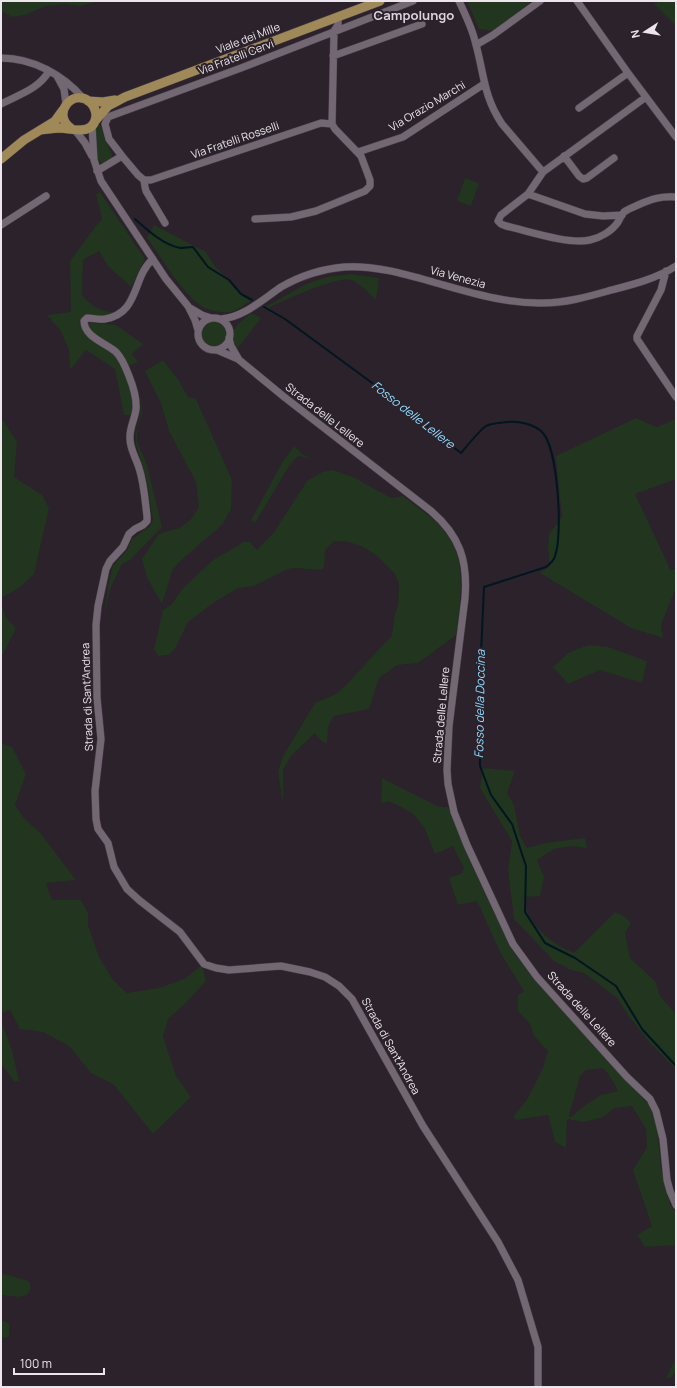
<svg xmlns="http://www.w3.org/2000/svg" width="677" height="1388" font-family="Manrope,sans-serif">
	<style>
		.green { fill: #21351f; fill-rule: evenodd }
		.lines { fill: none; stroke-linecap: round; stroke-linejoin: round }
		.stream { stroke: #011620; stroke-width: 2 }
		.minor-casing { stroke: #483f48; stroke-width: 8 }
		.major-casing { stroke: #483f48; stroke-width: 10 }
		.minor { stroke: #726772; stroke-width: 7 }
		.major { stroke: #a08959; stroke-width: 9 }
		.labels { text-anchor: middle; stroke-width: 4; stroke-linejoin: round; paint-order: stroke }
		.street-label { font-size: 11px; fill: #ece5ec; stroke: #2b222b }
		.water-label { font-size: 12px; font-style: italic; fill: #90d9fd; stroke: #2b222b }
		.quarter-label { font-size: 13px; font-weight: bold; fill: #dfd2df; stroke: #2b222b }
	</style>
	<rect width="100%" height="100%" fill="#2b222b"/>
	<path class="green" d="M1,1H99L81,6L64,4L46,6L25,15L12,17L1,11Z
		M467,1H532L495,31L479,29Z
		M660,1H676V26L654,4Z
		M97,123L100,125L112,155V159L102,164L97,160L95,129Z
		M465,178L479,183L471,206L457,201Z
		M100,192L145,259L131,287L108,266L99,251L83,260L82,295C89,304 100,312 113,312V315L101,317L86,315L79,322L86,332L118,357L124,370L134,402L132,415H124L115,369L86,350L70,370L69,350L61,331L47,315L71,312L70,261L96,226L102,219L96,194Z
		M154,225L206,252L216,268L250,301C245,304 239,309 234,311C225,314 209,311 201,306C182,293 161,257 147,238Z
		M350,274L379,278L376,300C371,295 359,283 352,280C336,275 280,303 263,310L262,309L306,284L326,277Z
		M252,313L261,318L237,349C227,330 237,324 252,313Z
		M200 334a13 13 0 1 1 26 0a13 13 0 1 1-26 0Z
		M87,323H92L116,325L143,344L132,354L138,362L128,366L89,328Z
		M163,360L179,381L188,397L196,399L232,480L231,509L222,525L179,562L172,571L162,604L147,578L142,559L158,535L164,532L180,528L191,519L199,507L196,482L169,431L161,403L145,371Z
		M141,393L142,414L137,429V441L147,465L162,527L130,560L122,564L110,589L104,618L108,586L113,566L127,550L132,539L150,526L153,520L146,477L136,444V431L140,417Z
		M1,417L17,442L14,477L42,495L49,508L34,574L19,588L1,598Z
		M636,418L657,427L676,419V479L635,494L671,571L676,568V587L661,625L663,638L631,628L540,573L550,566L548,547L549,534L562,517L556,456Z
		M294,446L302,454L313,459L298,456L289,466L255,523L251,520L283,461Z
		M333,470L353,477L391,498L403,496C415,506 434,518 443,529C469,558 460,600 456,635L418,663L397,665L379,678L369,709L334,716L328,727L327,744L320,740L315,733L291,756L283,770V805L278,772L283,756L315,703L336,694L347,684L392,635L395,614L398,605L399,584L395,574L376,555L363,547L349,542L334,541L325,550L324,567L321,570L296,568L288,569L254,586L238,588L213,603L188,622L175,649L168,655L158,656L154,649L163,610L171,605L183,588L213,560L239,545L242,542H250L257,550L274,532L307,481L322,472Z
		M1,603L6,618L16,628L3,654L1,655Z
		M588,645L608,647L647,661L642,683L600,670L568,684L553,667L568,653Z
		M1,743L12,747L26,774L15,805L23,817L41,834L76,880L46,883L52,900H81L88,913V925L99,957L113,980L127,993L159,988L184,979L202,965L206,981L185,1004L168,1019L163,1037L176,1076L191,1097L153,1134L114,1085L91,1073L69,1046L43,1032L20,1029L10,1010L3,1013L1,1006Z
		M483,768L515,771L507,793L514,805L520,836L527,848L545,843L585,838L587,848L571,846L554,849L537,860L544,877L540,896L525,897C525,903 526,911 529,916C539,933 556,946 574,953L615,912L624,916L631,923L625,933L630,958L655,981L660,996L676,1014V1069L650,1043L628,1015L617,998L584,973L571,970L554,961L514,919L508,870L512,841L480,788Z
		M382,778L439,807H448L473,868L505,936L514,953L538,984L650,1106L657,1128L661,1169L670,1204L676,1213V1245L645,1247L637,1235L652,1226L633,1170L647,1147L646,1129L632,1106L615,1108L603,1117L584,1122L567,1119L566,1148L555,1142L548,1115L515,1120L514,1116L528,1098L543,1068L548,1051L534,1036L530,1024L518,1011V995L524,991L501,954L477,901L458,905L449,878L462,873L464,868L453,846L435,854L424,827L412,813L389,801L381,804ZM603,1068L609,1075L618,1091L601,1095L588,1103L570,1118L569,1116L580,1076L586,1070Z
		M1,1021L12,1050L19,1081H14L1,1064Z
		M1,1273L29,1281L31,1289L27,1295L19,1297L1,1295Z
		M1,1319L9,1324V1337L1,1338Z
		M676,1358V1371L672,1377L666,1378Z"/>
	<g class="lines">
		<path class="stream" d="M135,219C147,230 164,245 180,248C184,248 189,247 193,247L208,267L229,280L241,294L252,300
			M264,307L285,319L379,388L416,418L461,453C466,447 481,429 486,426C491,423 501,423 507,422C519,421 535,424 543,433C558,450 563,535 555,556C554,561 550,564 546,567L484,587L479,698L480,766L491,795L512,824L526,866L525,912L545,943L575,958L616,986L642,1029L676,1066"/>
		<g class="minor-casing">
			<path id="minor" d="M459,1C465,14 472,28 475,41C484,72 483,96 502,124L543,172
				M577,1L628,73L676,137
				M476,45L493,35L540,1
				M333,56L422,24
				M1,58C33,58 63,75 83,98
				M57,76L64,89L66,104
				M646,97L543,172L528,194L501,215L498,221L501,224L506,226C528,231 569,245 590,240C600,238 612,231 618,222C620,219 621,215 624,212C628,209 634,207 638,205C651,199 661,196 676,197
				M1,104C18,95 39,89 49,71
				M579,108L628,73
				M92,126L94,160L101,181L166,279L188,306L195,320L198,330
				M75,130L85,143L92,156
				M358,152L403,137L484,84
				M122,156L109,139L105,124L108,117L241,68L413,1
				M564,156L579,176L583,179L587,178L614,158
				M97,171L122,156L138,175L144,180
				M144,180H151L321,123L332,124
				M144,180L145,187L146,191L165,223
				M528,194L585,214L603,216L622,215
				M255,219L291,217L316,211L365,191L370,186V180L361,156L335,129L332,124L334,31L338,25V17
				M1,225L46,196
				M153,259C132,277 140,313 105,319C99,320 93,318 87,318L84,321C84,337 106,343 116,352C122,358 126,368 129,376C133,386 137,397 136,409C135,419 129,428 130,439C130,449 136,458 139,468C144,483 145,500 147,516V521L143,525L135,529L129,534L123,547L110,561L106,569L98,606L96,625L97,698L101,739L95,791L96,819L98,829L108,843L114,867L127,889L139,900L180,932L204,964L216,968L229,970L281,966L310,972L325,977L339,986L352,999L423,1126L498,1242L518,1280L538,1347V1387
				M666,271L661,290L637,336V339L643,348L676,397
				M190,308L202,315L211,318
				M198 334a16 16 0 1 1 32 0a16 16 0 1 1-32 0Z
				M221,319C244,317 262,300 281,287C300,276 322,269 344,267C374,265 405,274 433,282C469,292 506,304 543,303C565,303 587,297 608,291C631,285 656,279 676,266
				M229,338L231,346L238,358
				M217,350L238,359L283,396L431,511C460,536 468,561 465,598L449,726L447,770L448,784L454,812L467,845L513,944L537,977L627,1077L650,1099L656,1111L663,1139L667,1180L670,1191L676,1205"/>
		</g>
		<g class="major-casing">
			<path id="major" d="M88,101L103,102L115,100
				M95,121L108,106L125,97L380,1
				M41,130C48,129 54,128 60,128C73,129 94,136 96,116C96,111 94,106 90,102C73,87 50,115 72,129
				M1,159L24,140L55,121L63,110"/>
		</g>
		<use href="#minor" class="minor"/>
		<use href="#major" class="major"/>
	</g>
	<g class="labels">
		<g class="street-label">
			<text transform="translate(248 38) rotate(-21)" y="4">Viale dei Mille</text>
			<text transform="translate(236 57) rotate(-21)" y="4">Via Fratelli Cervi</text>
			<text transform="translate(427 106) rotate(-31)" y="4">Via Orazio Marchi</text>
			<text transform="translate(235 140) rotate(-19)" y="4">Via Fratelli Rosselli</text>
			<text transform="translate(458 277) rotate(15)" y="4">Via Venezia</text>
			<text transform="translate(325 415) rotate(38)" y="4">Strada delle Lellere</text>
			<text transform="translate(87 697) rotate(-92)" y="4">Strada di Sant'Andrea</text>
			<text transform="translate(441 715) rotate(-85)" y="4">Strada delle Lellere</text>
			<text transform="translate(582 1009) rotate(48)" y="4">Strada delle Lellere</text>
			<text transform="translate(391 1046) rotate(61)" y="4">Strada di Sant'Andrea</text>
		</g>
		<g class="water-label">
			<text transform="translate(413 415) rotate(38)" y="4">Fosso delle Lellere</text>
			<text transform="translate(480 704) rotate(-89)" y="4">Fosso della Doccina</text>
		</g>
		<g class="quarter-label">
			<text x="414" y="20">Campolungo</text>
		</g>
	</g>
	<rect width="677" height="1388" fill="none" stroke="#ece5ec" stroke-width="4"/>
	<g transform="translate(645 32) rotate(258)" stroke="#2b222b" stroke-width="3" paint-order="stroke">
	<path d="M0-3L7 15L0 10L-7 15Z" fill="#ece5ec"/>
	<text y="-6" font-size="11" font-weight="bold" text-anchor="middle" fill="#ece5ec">N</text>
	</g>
	<path d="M14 1368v6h90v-6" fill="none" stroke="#ece5ec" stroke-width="2"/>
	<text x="20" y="1368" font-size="12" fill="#ece5ec" stroke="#2b222b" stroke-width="3" paint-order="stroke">100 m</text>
</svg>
